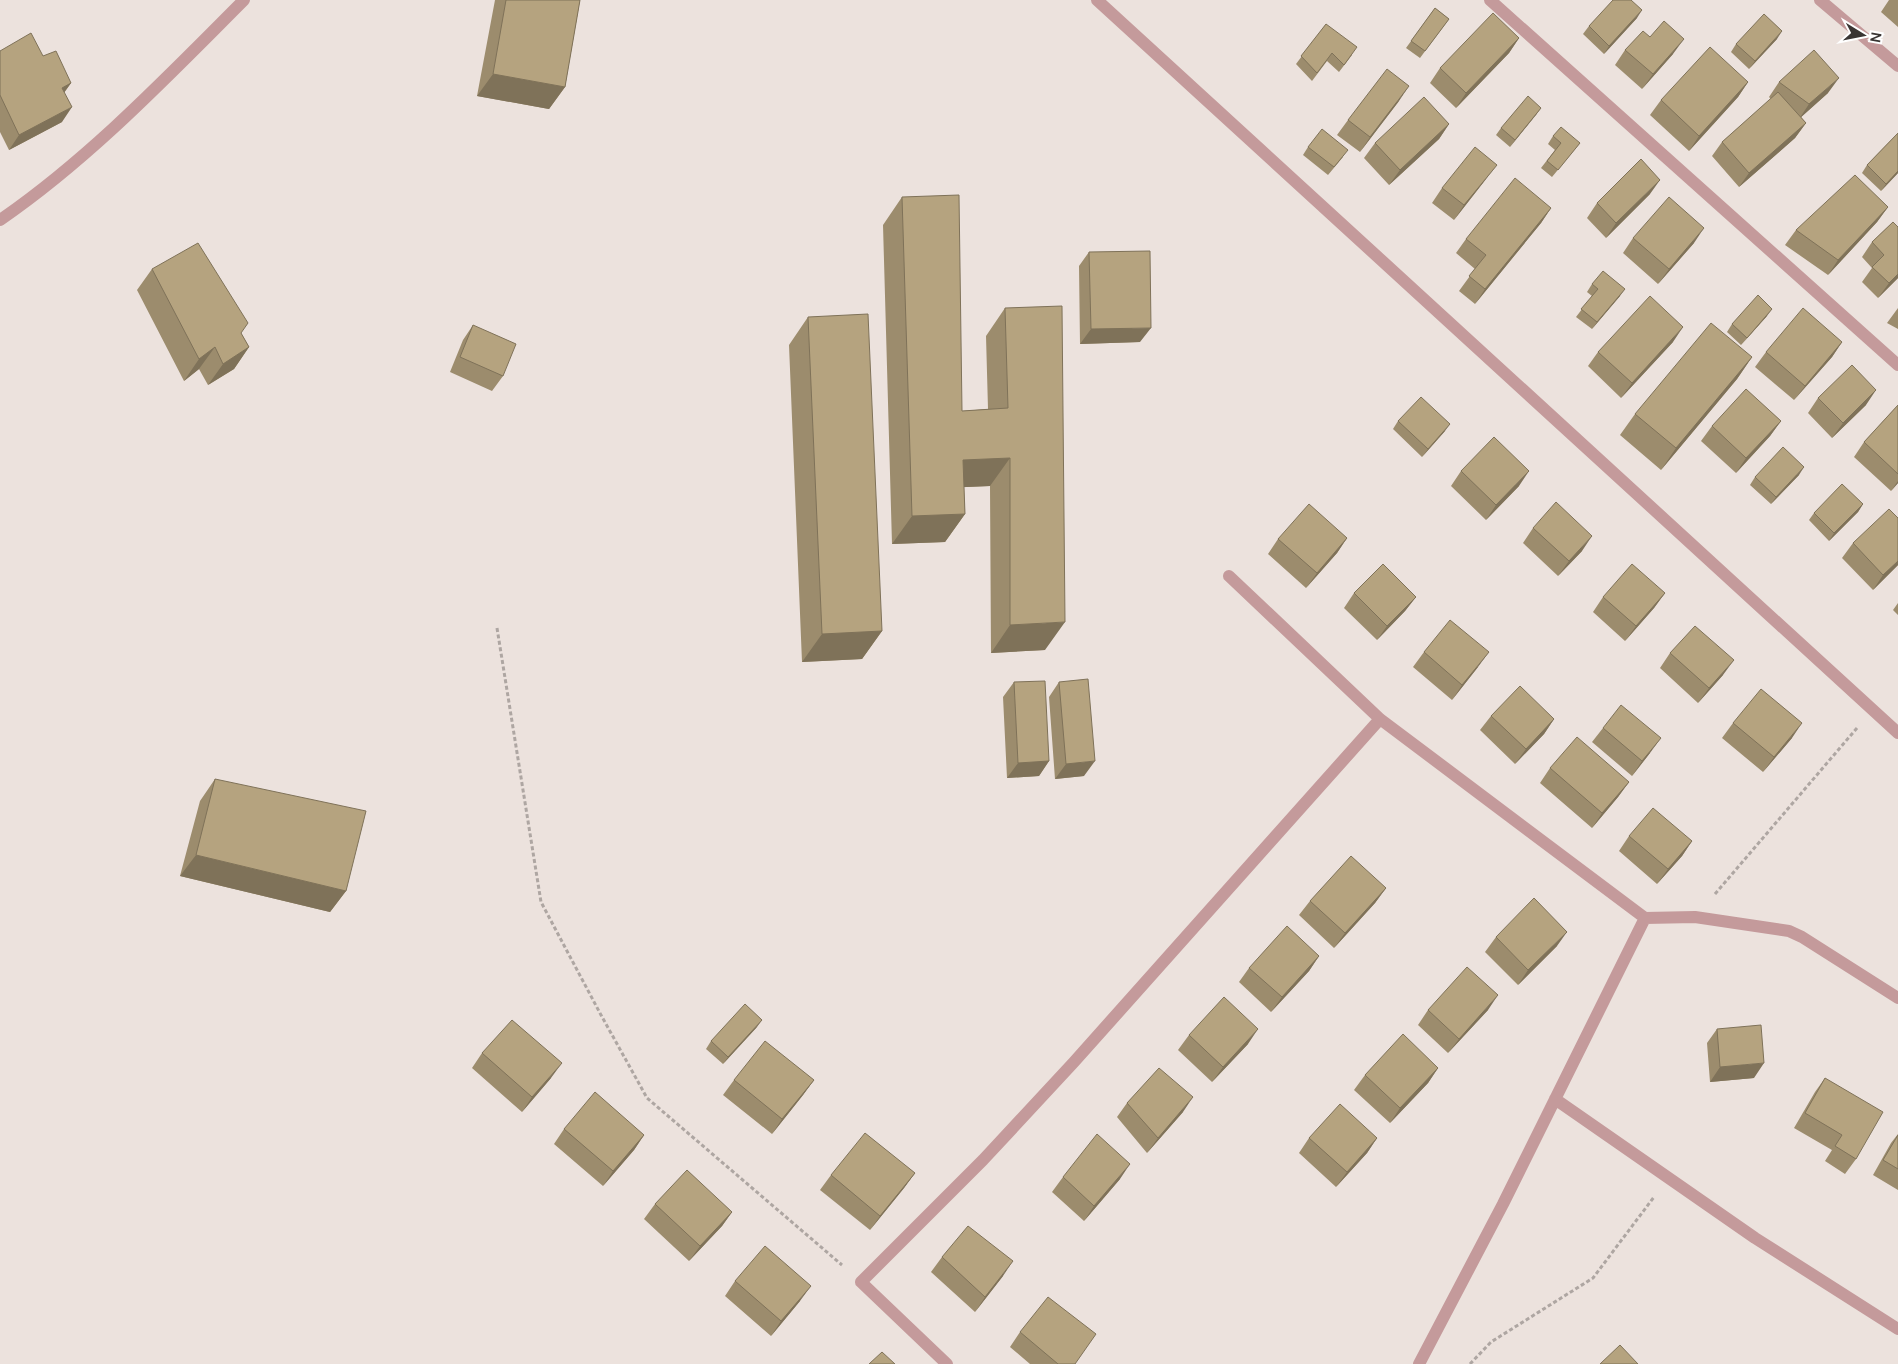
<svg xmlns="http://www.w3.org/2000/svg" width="1898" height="1364" font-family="Manrope,sans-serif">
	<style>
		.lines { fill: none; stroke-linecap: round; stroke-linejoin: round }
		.path { stroke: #aea6a2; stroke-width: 3; stroke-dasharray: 4 2.5; stroke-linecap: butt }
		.minor { stroke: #c49a9b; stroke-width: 12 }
		.tertiary { stroke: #c49a9b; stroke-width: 12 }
		.wall { fill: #9c8c6d }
		.shaded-wall { fill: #7f7259 }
		.building { fill: #b5a37f; stroke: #7f7259 }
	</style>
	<rect width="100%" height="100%" fill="#ece2dd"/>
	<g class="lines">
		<path class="path" d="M497,628L541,902L601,1015L647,1098L842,1265
			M1715,894L1857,728
			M1470,1364L1491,1342L1593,1278L1654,1197"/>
		<path class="minor" d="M1490,0L1898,365
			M1820,0L1898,66
			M0,220C90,158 167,77 244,0
			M1229,576L1380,719L1645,918
			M1555,1099L1755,1238L1898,1329
			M947,1364L861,1282L983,1160L1074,1062L1380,719
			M1419,1364L1503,1204L1645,918L1695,917L1789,931L1802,937L1898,998"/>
		<path class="tertiary" d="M1097,0L1898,733"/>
	</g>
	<path class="wall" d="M495,0H580L565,87L549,109L477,96Z
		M1889,0H1898V27L1881,12Z
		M1435,8L1449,19L1420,58L1406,48Z
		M1637,18L1604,54L1583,34L1589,26Z
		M1326,24L1352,55L1339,72L1327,61L1312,81L1296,64Z
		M1650,37L1673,54L1642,89L1615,65L1625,50Z
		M1519,38L1509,53L1456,108L1430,83L1440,68Z
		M1777,39L1749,69L1731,52L1736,44Z
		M0,51L43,56L71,83L64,93L62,122L9,150L0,132Z
		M1748,82L1738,97L1689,151L1650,115L1661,100Z
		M1779,82L1828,93L1801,117L1806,123L1795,138L1739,187L1712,156L1722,142L1771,99L1769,97Z
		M1399,101L1360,152L1337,135L1348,120Z
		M1541,108L1510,147L1496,135L1501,128Z
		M1449,124L1439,139L1389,185L1364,158L1375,143Z
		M1898,133V173L1881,191L1862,173L1867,165Z
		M1553,136L1580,143L1552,177L1541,168L1555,150L1548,144Z
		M1308,147L1343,157L1328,175L1303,155Z
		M1486,179L1454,220L1432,203L1442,188Z
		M1650,194L1606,238L1587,218L1597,203Z
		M902,197L962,411L988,409L986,336L1005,308L1045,650L991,653L990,486L964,487L965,514L945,542L892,544L883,225Z
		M1888,207L1877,222L1828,275L1785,245L1796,230Z
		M1551,208L1541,223L1475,304L1459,291L1475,269L1456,253L1466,239Z
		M1893,222L1898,278L1878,298L1862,282L1872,268L1862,257L1872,242Z
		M1633,238L1694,243L1658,284L1623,253Z
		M1089,252L1140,342L1080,344L1079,266Z
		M152,269L241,333L249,347L234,369L208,385L199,369L184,381L137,290Z
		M1592,284L1620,296L1592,329L1576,317L1592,296L1587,292Z
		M1898,308V329L1887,323Z
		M1767,316L1741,345L1727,332L1732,324Z
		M808,317L882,631L862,659L802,662L789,345Z
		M473,325L503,376L492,391L450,372L463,340Z
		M1673,342L1621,398L1588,366L1598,352Z
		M1842,342L1832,357L1794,400L1755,367L1766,352Z
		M1752,357L1737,379L1661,470L1620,435L1635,414Z
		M1818,398L1866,405L1832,438L1808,413Z
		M1898,405V483L1891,491L1854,457L1864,442Z
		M1398,421L1445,431L1422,457L1393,429Z
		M1781,421L1770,436L1736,473L1701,441L1712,426Z
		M1461,471L1519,486L1486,520L1451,486Z
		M1799,475L1771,504L1750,485L1755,477Z
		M1863,504L1858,512L1829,541L1809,520L1814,513Z
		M1898,518V565L1873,590L1842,558L1853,543Z
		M1533,528L1582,551L1558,576L1523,543Z
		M1347,538L1337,553L1306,588L1268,554L1278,539Z
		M1354,593L1416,597L1405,611L1377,640L1344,608Z
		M1665,593L1654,608L1625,641L1593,612L1603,597Z
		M1898,603V615L1893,610Z
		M1424,652L1478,667L1452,700L1413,667Z
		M1670,653L1723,675L1698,703L1660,668Z
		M1014,682L1049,761L1039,776L1007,778L1003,697Z
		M1059,682L1084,776L1055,779L1049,697Z
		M1491,716L1554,719L1544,734L1515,764L1480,730Z
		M1733,723L1792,738L1763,772L1722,738Z
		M1603,728L1650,753L1632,776L1592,742Z
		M1550,768L1629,782L1618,797L1592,828L1540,783Z
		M215,779L346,891L330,912L180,876L200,801Z
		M1629,836L1692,841L1682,856L1657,884L1619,851Z
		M1386,888L1375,903L1334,948L1299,915L1310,901Z
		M1496,937L1557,946L1518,985L1485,952Z
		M1319,956L1309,971L1271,1012L1239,982L1249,968Z
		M1428,1010H1488L1448,1053L1418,1025Z
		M757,1027L723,1064L706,1049L711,1041Z
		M1717,1029L1754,1078L1710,1082L1707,1043Z
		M1189,1035L1248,1044L1212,1082L1178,1050Z
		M482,1053L551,1078L522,1112L472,1068Z
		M1438,1068L1428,1083L1390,1123L1354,1090L1365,1075Z
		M1825,1078L1856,1159L1845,1174L1825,1161L1832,1150L1794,1128L1815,1092Z
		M734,1080H814L803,1095L772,1134L723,1095Z
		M1127,1103L1183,1112L1147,1153L1117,1117Z
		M564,1129L644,1135L634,1150L603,1186L554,1144Z
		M1898,1134V1190L1873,1175L1891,1143Z
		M1309,1138H1377L1367,1153L1336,1187L1299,1153Z
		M915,1173L904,1188L870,1230L820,1190L831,1175Z
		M1063,1177L1120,1179L1084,1221L1052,1192Z
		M655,1204L732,1212L722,1226L689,1261L644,1219Z
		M942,1257L1003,1276L975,1312L931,1272Z
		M735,1281L800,1301L771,1336L725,1296Z
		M1020,1332L1075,1364H1030L1010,1347Z"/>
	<path class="shaded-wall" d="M1642,10L1637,18L1604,54L1609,46Z
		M1782,31L1777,39L1749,69L1755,61Z
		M1519,38L1509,53L1456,108L1466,93Z
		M1684,39L1673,54L1642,89L1653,74Z
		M493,74L565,87L549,109L477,96Z
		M1839,78L1828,93L1799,119L1809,104Z
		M1748,82L1738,97L1689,151L1699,136Z
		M71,83L60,98L62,88Z
		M1409,86L1399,101L1360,152L1370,137Z
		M72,107L62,122L9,150L19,135Z
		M1541,108L1536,115L1510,147L1515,140Z
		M1806,123L1795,138L1739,187L1749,173Z
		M1449,124L1439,139L1389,185L1400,170Z
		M1497,165L1486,179L1454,220L1464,205Z
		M1898,171V173L1881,191L1886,184Z
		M1660,180L1650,194L1606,238L1616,223Z
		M1888,207L1877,222L1828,275L1838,260Z
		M1551,208L1541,223L1475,304L1485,289Z
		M1704,228L1694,243L1658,284L1669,269Z
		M1898,274V278L1878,298L1889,283Z
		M1625,289L1620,296L1592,329L1597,322Z
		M1772,309L1767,316L1741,345L1747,338Z
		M1683,327L1673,342L1621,398L1632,383Z
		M1151,328L1140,342L1080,344L1091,329Z
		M1842,342L1832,357L1794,400L1805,386Z
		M215,347L199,369L184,381L199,359Z
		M249,347L234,369L208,385L223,364Z
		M1752,357L1737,379L1661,470L1676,448Z
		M1876,390L1866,405L1832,438L1843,423Z
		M1781,421L1770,436L1736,473L1746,458Z
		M1450,424L1445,431L1422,457L1428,449Z
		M1010,458L990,486L944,488L963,460Z
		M1804,467L1799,475L1771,504L1776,497Z
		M1529,471L1519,486L1486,520L1496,505Z
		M1898,481V483L1891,491Z
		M1863,504L1858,512L1829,541L1834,533Z
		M965,514L945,542L892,544L912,516Z
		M1592,536L1582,551L1558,576L1569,561Z
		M1347,538L1337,553L1306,588L1317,573Z
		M1898,561V565L1873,590L1883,575Z
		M1665,593L1654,608L1625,641L1636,626Z
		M1416,597L1405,611L1377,640L1387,626Z
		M1065,622L1045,650L991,653L1010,625Z
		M882,631L862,659L802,662L822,634Z
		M1489,652L1478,667L1452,700L1462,685Z
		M1734,660L1723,675L1698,703L1709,688Z
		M1554,719L1544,734L1515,764L1526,749Z
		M1802,723L1792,738L1763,772L1774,757Z
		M1661,738L1650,753L1632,776L1642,761Z
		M1049,761L1039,776L1007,778L1018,763Z
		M1095,761L1084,776L1055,779L1066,764Z
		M1629,782L1618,797L1592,828L1602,813Z
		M1692,841L1682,856L1657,884L1668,869Z
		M196,855L346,891L330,912L180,876Z
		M1386,888L1375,903L1334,948L1345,933Z
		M1567,932L1557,946L1518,985L1528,970Z
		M1319,956L1309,971L1271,1012L1282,997Z
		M1498,995L1488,1010L1448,1053L1459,1039Z
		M762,1020L757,1027L723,1064L728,1057Z
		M1258,1029L1248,1044L1212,1082L1223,1067Z
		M562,1063L551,1078L522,1112L532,1097Z
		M1764,1063L1754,1078L1710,1082L1720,1067Z
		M1438,1068L1428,1083L1390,1123L1400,1108Z
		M814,1080L803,1095L772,1134L782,1119Z
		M1193,1097L1183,1112L1147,1153L1158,1138Z
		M644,1135L634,1150L603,1186L613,1171Z
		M1377,1138L1367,1153L1336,1187L1347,1172Z
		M1130,1164L1120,1179L1084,1221L1094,1206Z
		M915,1173L904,1188L870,1230L880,1216Z
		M732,1212L722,1226L689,1261L700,1246Z
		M1013,1261L1003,1276L975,1312L985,1297Z
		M811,1286L800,1301L771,1336L781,1321Z"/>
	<path class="building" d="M506,0H580L565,87L493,74Z
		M1613,0H1631L1642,10L1609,46L1589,26Z
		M1435,8L1449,19L1425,51L1411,41Z
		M1493,13L1519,38L1466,93L1440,68Z
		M1764,14L1782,31L1755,61L1736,44Z
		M1664,21L1684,39L1653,74L1625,50L1643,31L1650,37Z
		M1326,24L1357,47L1344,65L1332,53L1317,73L1301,56Z
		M31,33L43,56L56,51L71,83L62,88L72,107L19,135L0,95V51Z
		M1710,47L1748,82L1699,136L1661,100Z
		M1814,50L1839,78L1809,104L1779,82Z
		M1387,69L1409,86L1370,137L1348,120Z
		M1778,92L1806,123L1749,173L1722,142Z
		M1528,96L1541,108L1515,140L1501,128Z
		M1424,97L1449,124L1400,170L1375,143Z
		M1561,127L1580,143L1558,170L1547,161L1561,143L1553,136Z
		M1322,129L1348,150L1334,167L1308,147Z
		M1898,133V171L1886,184L1867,165Z
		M1475,147L1497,165L1464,205L1442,188Z
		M1641,159L1660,180L1616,223L1597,203Z
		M1855,175L1888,207L1838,260L1796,230Z
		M1515,178L1551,208L1485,289L1469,276L1486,255L1466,239Z
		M959,195L962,411L1008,408L1005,308L1062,306L1065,622L1010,625V458L963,460L965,514L912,516L902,197Z
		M1669,197L1704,228L1669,269L1633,238Z
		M1893,222L1898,227V274L1889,283L1872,267L1884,255L1872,242Z
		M198,243L248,323L241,333L249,347L223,364L215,347L199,359L152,269Z
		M1150,251L1151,328L1091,329L1089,252Z
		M1603,271L1625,289L1597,322L1581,309L1598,289L1592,284Z
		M1758,295L1772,309L1747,338L1732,324Z
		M1650,296L1683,327L1632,383L1598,352Z
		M1803,308L1842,342L1805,386L1766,352Z
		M868,314L882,631L822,634L808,317Z
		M1711,323L1752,357L1676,448L1635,414Z
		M473,325L516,344L503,376L460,357Z
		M1852,365L1876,390L1843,423L1818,398Z
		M1746,389L1781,421L1746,458L1712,426Z
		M1421,397L1450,424L1428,449L1398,421Z
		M1898,405V474L1864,442Z
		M1494,437L1529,471L1496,505L1461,471Z
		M1783,447L1804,467L1776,497L1755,477Z
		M1842,484L1863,504L1834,533L1814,513Z
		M1556,502L1592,536L1569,561L1533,528Z
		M1309,504L1347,538L1317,573L1278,539Z
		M1889,509L1898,518V561L1883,575L1853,543Z
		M1383,564L1416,597L1387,626L1354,593Z
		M1632,564L1665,593L1636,626L1603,597Z
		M1450,620L1489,652L1462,685L1424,652Z
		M1695,626L1734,660L1709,688L1670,653Z
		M1088,679L1095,761L1066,764L1059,682Z
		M1045,681L1049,761L1018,763L1014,682Z
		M1520,686L1554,719L1526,749L1491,716Z
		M1761,689L1802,723L1774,757L1733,723Z
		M1621,705L1661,738L1642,761L1603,728Z
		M1577,737L1629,782L1602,813L1550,768Z
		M215,779L366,811L346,891L196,855Z
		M1653,808L1692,841L1668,869L1629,836Z
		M1351,856L1386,888L1345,933L1310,901Z
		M1534,898L1567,932L1528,970L1496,937Z
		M1287,926L1319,956L1282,997L1249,968Z
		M1467,967L1498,995L1459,1039L1428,1010Z
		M1224,997L1258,1029L1223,1067L1189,1035Z
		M745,1004L762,1020L728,1057L711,1041Z
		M512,1020L562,1063L532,1097L482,1053Z
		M1761,1025L1764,1063L1720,1067L1717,1029Z
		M1403,1034L1438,1068L1400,1108L1365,1075Z
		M765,1041L814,1080L782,1119L734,1080Z
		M1159,1068L1193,1097L1158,1138L1127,1103Z
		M1825,1078L1883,1112L1856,1159L1835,1146L1842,1135L1805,1113Z
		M595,1092L644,1135L613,1171L564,1129Z
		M1340,1104L1377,1138L1347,1172L1309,1138Z
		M865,1133L915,1173L880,1216L831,1175Z
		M1097,1134L1130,1164L1094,1206L1063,1177Z
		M1898,1135V1169L1883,1160Z
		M687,1170L732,1212L700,1246L655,1204Z
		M968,1226L1013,1261L985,1297L942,1257Z
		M765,1246L811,1286L781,1321L735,1281Z
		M1048,1297L1096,1334L1075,1364H1058L1020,1332Z
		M1620,1345L1638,1364H1600Z
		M882,1352L895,1364H869Z"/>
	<g transform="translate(1863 35) rotate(100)" stroke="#ffffff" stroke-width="4" paint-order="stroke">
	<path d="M0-4L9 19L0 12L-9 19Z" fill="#393533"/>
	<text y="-8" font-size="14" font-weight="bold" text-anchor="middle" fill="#393533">N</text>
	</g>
</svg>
